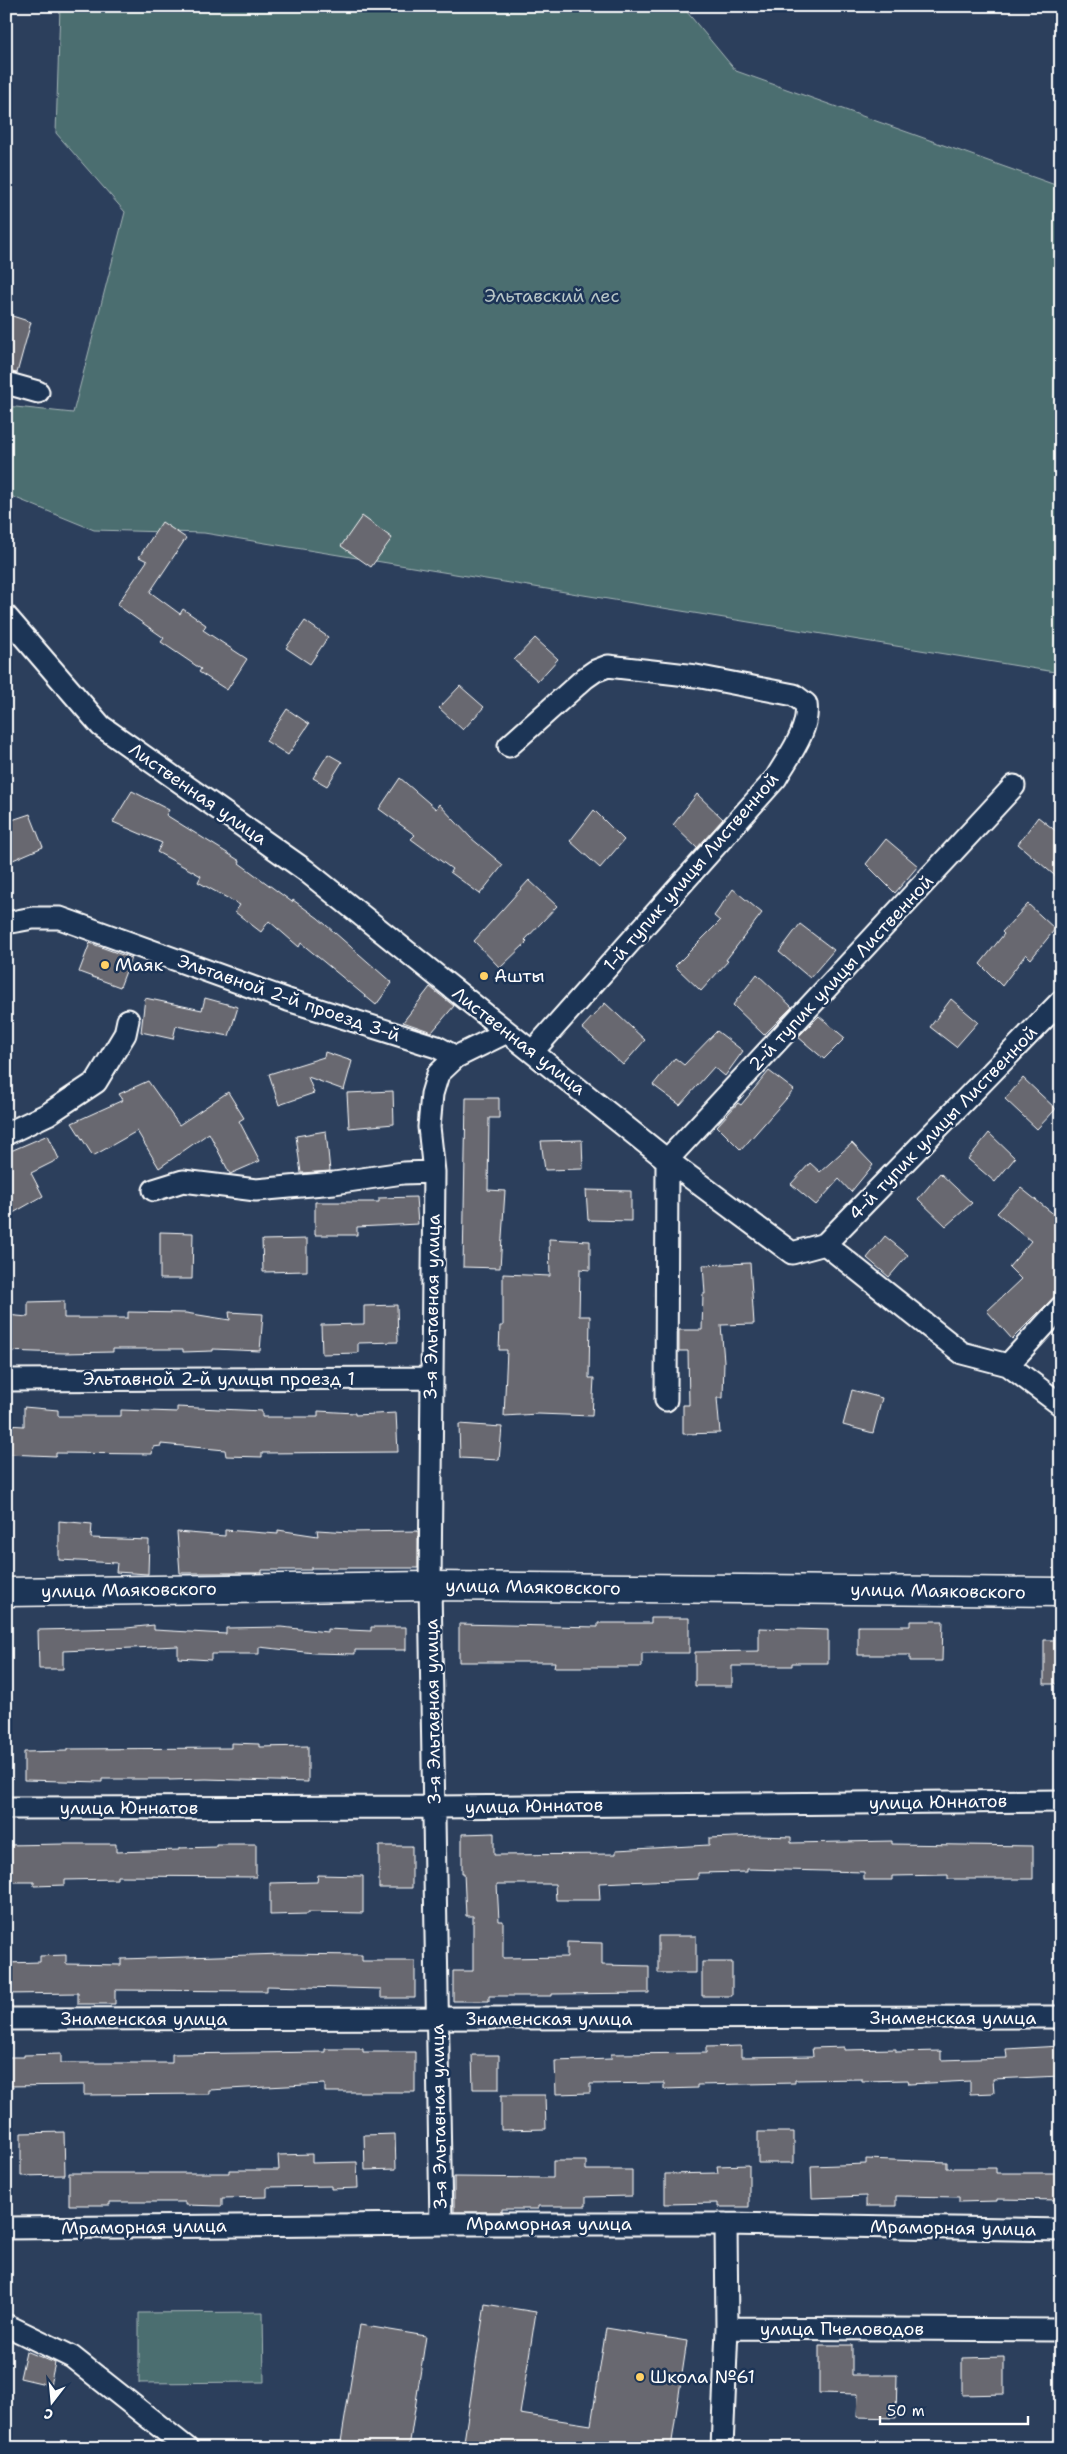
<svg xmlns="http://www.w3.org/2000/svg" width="1067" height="2454" font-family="'Shantell Sans',sans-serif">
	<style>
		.green { fill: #4c6e70; stroke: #a6b6b8 }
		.building { fill: #676870; stroke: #fff }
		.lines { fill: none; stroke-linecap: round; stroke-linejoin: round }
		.street-casing { stroke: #fff; stroke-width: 25 }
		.secondary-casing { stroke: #fff; stroke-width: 31 }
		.street { stroke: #1d3557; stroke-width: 21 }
		.secondary { stroke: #1d3557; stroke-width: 28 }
		.poi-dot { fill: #ffd166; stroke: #1d3557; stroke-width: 2 }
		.labels { text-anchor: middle; stroke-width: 5; stroke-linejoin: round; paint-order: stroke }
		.park-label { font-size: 18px; fill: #b7c5c6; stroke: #1d3557 }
		.street-label { font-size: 18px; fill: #fff; stroke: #1d3557 }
		.poi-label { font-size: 18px; fill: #fff; stroke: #1d3557; text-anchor: start }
	</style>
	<rect width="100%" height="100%" fill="#2c3f5c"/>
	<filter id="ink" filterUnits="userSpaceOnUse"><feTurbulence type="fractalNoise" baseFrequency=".02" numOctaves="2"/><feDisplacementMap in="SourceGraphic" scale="10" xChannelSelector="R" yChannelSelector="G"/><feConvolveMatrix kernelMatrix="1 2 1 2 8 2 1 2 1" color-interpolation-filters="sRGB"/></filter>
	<g filter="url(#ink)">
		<path class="green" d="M60,6H682L736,71L1061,187V673L204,533L94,530L6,494V406L73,413L125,212L56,133Z
			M263,2312L264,2382L139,2383V2313Z"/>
		<path class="building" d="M6,314L31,322L17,373L6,371Z
			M362,516L392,538L371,567L341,546Z
			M162,522L186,538L150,592L180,614L183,609L206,625L203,630L247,659L227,690L199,672L201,669L161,642L164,638L117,605L147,561L139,557Z
			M305,621L328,637L310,664L286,648Z
			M535,638L558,659L538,681L514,660Z
			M460,686L484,707L463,730L439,708Z
			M287,709L309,724L288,755L266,741Z
			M328,754L342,762L327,786L313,778Z
			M400,778L436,809L439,804L471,838L503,865L480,894L450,872L452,869L411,839L415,835L379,809Z
			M132,791L169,810L166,815L240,861L239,863L292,902L293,900L318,918L392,983L376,1005L301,943L299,947L269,921L261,932L235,912L240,905L198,882L201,876L157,852L162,843L113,822Z
			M697,794L723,819L697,848L673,825Z
			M594,810L624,840L600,868L570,841Z
			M30,814L43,847L6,863V822Z
			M1038,817L1061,835V881L1018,844Z
			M886,839L918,866L895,893L866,864Z
			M529,880L557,906L525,940L527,942L500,968L474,941Z
			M733,889L762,913L726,960L728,961L701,991L675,966L720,921L714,916Z
			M1028,904L1055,929L1031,959L1026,954L1002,986L980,964L1004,934L1002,932Z
			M800,924L834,950L810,978L779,952Z
			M90,943L131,958L120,987L79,972Z
			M757,974L792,1007L764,1035L733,1005Z
			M430,987L454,1006L432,1032L403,1022Z
			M145,998L202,1010L205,998L238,1007L229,1036L176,1026L173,1039L141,1032Z
			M951,999L978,1022L956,1047L930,1027Z
			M605,1003L645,1040L623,1065L582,1028Z
			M819,1016L845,1038L824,1059L798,1037Z
			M717,1031L743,1051L725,1076L714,1067L680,1105L653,1085L675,1058L684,1065Z
			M325,1052L352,1061L344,1090L308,1077L314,1093L279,1105L269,1074L324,1057Z
			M769,1071L794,1090L741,1150L717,1126L738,1103L741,1105Z
			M1023,1078L1056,1109L1037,1129L1005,1099Z
			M148,1081L179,1125L228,1092L244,1118L239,1121L260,1161L230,1174L209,1133L159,1168L137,1131L93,1156L72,1123L123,1100L119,1094Z
			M393,1091L394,1124L349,1128L347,1093Z
			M466,1098H499V1118H489L488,1190L505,1191L500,1268L463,1267Z
			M326,1131L330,1171L301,1173L296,1136Z
			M989,1133L1015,1158L995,1182L968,1159Z
			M48,1135L59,1159L31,1173L43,1196L6,1217V1153Z
			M582,1140L583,1169L545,1170L541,1141Z
			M852,1143L873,1165L851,1192L839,1179L816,1205L791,1184L810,1163L820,1172Z
			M940,1173L972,1203L946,1226L918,1199Z
			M1021,1188L1061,1220V1295L1052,1299L1012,1339L987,1311L1021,1279L1009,1267L1031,1241L997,1213Z
			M586,1190L631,1191V1221L588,1220Z
			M416,1197L418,1224L357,1227V1235H315V1202H379V1198Z
			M160,1232L193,1233L192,1279H160Z
			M885,1236L908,1255L889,1277L867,1258Z
			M307,1239V1271L263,1272L262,1240Z
			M549,1239L590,1241V1270L580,1269L579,1316H590L589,1378H594L592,1416L538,1414L504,1416L507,1350H499L500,1326H503V1274L550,1276Z
			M750,1263L754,1324L721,1325L724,1361L723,1398H717L720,1433L683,1434V1405H689L688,1351H679V1330H702L703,1294H705L703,1265Z
			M64,1301V1318H128V1312L186,1313L230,1320L229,1312L263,1314L260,1351L213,1349V1351L183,1352V1349H113V1352L64,1353L6,1351V1315L28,1317V1302Z
			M397,1305L398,1342L358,1343V1353L322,1354L321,1325L364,1324V1306Z
			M852,1390L882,1398L873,1433L843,1425Z
			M24,1407L58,1410V1416H121V1410L177,1412V1407L262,1411V1417H318V1411L355,1413V1415L396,1413L398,1452L262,1453V1457L226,1456L225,1450L161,1444V1446L153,1447L152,1454L56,1453V1456L6,1454V1425L24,1426Z
			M459,1424L502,1427L499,1460L460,1458Z
			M59,1521L92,1524L91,1538L149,1540L148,1574L116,1572L117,1563L59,1560Z
			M225,1530L278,1534V1530L318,1536L317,1530L351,1532L418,1531V1568H311V1570H262V1573H180L177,1532L225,1536Z
			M651,1618H689V1653H642V1667H554L555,1662H459V1624L598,1627V1623H651Z
			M910,1621H943L942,1661H910V1655H858V1626H910Z
			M154,1625V1630L226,1634V1628L281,1627L327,1632V1629L371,1631V1627H406V1650H355V1654L314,1653L259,1647V1654H211V1660L178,1658V1646L63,1651V1669H39L38,1630L127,1628Z
			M759,1628L828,1630V1663H792V1666H732V1686H695V1652L759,1651Z
			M1044,1640H1061V1684H1044Z
			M231,1743L259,1744V1747L308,1746V1782L206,1779L169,1780V1779H102V1782L24,1780V1752L67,1751V1749L231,1748Z
			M494,1833V1855L616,1854V1850L709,1845V1838L759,1836L791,1837V1843L892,1841V1844L1033,1846V1879H948V1875L892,1876V1880H864V1872L747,1869V1872L698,1873V1879L599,1883L600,1900H556L555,1884H497L499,1921H503V1958L567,1957V1942L602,1943V1965L649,1966V1993L552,1994V1996H489V2001H453V1971H473V1916H466L464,1873H462V1834Z
			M65,1844H116V1852L179,1850V1848L216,1847V1844H256V1877L117,1876V1879L65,1880V1885L34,1886V1882H6V1845Z
			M379,1846H412V1888H379Z
			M318,1875L363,1876V1913L308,1912V1914L270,1915V1883L317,1882Z
			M658,1936H696V1973H658Z
			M282,1954L362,1955V1961H415V1998H381V1989L267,1986V1991L115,1990V2004H78V1993L6,1994V1963L40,1962V1956L66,1955V1964L121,1965V1959Z
			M702,1962H732V1996H702Z
			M741,2046V2057L813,2056L812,2048L844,2047V2050L896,2049V2052L941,2051V2060L1007,2058L1006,2049L1061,2046V2076L993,2079L994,2093L970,2094V2081L909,2084L908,2080L862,2081V2079L795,2080V2083L697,2085V2088L664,2089V2083L590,2084V2093L556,2094L555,2061L611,2059V2054L706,2053V2047Z
			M325,2049H363V2052H415V2092H325V2084L209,2090V2094L84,2095V2085L6,2086V2057H24V2055L61,2054V2063H172V2054L325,2052Z
			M472,2055H499V2089H473Z
			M501,2095H545L546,2129L501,2130Z
			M64,2132L65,2175L21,2176V2133Z
			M758,2132H794V2163H758Z
			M395,2134L396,2169L365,2170L364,2135Z
			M312,2154V2163L357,2162L358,2188L331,2189V2186L267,2187V2197L222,2198V2206L185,2205V2202H110V2205H69V2173H229V2170H279L278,2155Z
			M866,2159L947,2162V2168H996V2173H1061V2200L997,2199V2201L959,2202V2197L896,2196V2206H866V2196L812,2198L811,2166L866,2164Z
			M553,2161H586V2170H632V2196L586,2197V2206H538V2209H502V2212H454V2177L553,2178Z
			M749,2165V2207H718V2203L665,2204V2174L718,2173L717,2166Z
			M485,2304L536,2312L520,2414L591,2425L606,2328L687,2341L671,2448H463Z
			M360,2325L426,2336L409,2448H340Z
			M819,2345H852V2375H897L896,2418L857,2417L858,2394L819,2393Z
			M26,2351L55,2363L50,2385L20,2378Z
			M1004,2357V2394L962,2395V2358Z"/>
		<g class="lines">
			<g class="street-casing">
				<path id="street" d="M6,383L38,392
					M6,616L101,726L305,870L667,1160L792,1253L825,1244L962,1353L1008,1365L1061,1405
					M509,746L585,678L595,671L608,666L696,676L794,695L806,704C810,730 788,757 776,778L533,1051
					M6,923L33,918H60L288,1000L437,1047L456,1057
					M6,1134L48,1114L96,1082L125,1034L128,1020
					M154,1190L183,1181L256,1190L334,1183L403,1173L434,1172
					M825,1244L1061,1001
					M1008,1365L1061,1307
					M6,1380L431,1378
					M666,1400L667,1160L1014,786
					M6,1808L435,1807L1061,1801
					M6,2019L1061,2017
					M441,2224L430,1586L434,1172L429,1127L432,1094L438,1074L456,1057L507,1032
					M726,2224L727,2328L1061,2330
					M6,2228L441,2224H726L1061,2230
					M6,2325L72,2357L187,2448
					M722,2448L727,2328"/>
			</g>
			<g class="secondary-casing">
				<path id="secondary" d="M6,1592L430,1586L1061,1592"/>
			</g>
			<use href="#street" class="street"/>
			<use href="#secondary" class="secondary"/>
		</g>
	</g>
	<g class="poi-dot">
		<circle cx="105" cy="965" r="5"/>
		<circle cx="484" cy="976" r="5"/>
		<circle cx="640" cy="2377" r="5"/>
	</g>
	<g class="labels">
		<g class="park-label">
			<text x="552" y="302">Эльтавский лес</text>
		</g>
		<g class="street-label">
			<text transform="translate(198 794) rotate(35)" y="6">Лиственная улица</text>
			<text transform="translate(691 872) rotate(-49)" y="6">1-й тупик улицы Лиственной</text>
			<text transform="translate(841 973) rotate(-47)" y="6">2-й тупик улицы Лиственной</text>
			<text transform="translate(289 998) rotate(19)" y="6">Эльтавной 2-й проезд 3-й</text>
			<text transform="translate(519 1041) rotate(38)" y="6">Лиственная улица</text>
			<text transform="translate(943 1123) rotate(-46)" y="6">4-й тупик улицы Лиственной</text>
			<text transform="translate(432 1307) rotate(-89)" y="6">3-я Эльтавная улица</text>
			<text x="219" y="1385">Эльтавной 2-й улицы проезд 1</text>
			<text transform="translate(533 1587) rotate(1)" y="6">улица Маяковского</text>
			<text transform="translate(129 1590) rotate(-1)" y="6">улица Маяковского</text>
			<text transform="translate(938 1591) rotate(1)" y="6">улица Маяковского</text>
			<text transform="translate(433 1712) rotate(-91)" y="6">3-я Эльтавная улица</text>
			<text transform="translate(938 1802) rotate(-1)" y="6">улица Юннатов</text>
			<text transform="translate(534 1806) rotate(-1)" y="6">улица Юннатов</text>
			<text x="129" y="1814">улица Юннатов</text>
			<text x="953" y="2024">Знаменская улица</text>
			<text x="144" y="2025">Знаменская улица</text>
			<text x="549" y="2025">Знаменская улица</text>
			<text transform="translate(439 2117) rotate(-91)" y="6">3-я Эльтавная улица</text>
			<text x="549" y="2230">Мраморная улица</text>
			<text transform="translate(144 2227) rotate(-1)" y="6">Мраморная улица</text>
			<text transform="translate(953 2228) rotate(1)" y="6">Мраморная улица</text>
			<text x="842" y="2335">улица Пчеловодов</text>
		</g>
		<g class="poi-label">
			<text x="115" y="971">Маяк</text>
			<text x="494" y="982">Ашты</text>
			<text x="650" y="2383">Школа №61</text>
		</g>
	</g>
	<rect width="1067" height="2454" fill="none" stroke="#1d3557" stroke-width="25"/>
	<rect x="12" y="12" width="1042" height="2429" fill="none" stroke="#fff" stroke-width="2" filter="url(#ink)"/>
	<g transform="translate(52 2402) rotate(196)" stroke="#1d3557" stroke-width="4" paint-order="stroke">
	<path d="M0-4L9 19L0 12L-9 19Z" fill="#ffffff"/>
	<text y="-8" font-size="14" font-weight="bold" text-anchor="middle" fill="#ffffff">С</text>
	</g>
	<path d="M880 2416v8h148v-8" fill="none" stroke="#ffffff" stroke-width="2.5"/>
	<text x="887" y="2416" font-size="15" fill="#ffffff" stroke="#1d3557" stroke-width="4" paint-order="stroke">50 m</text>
</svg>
